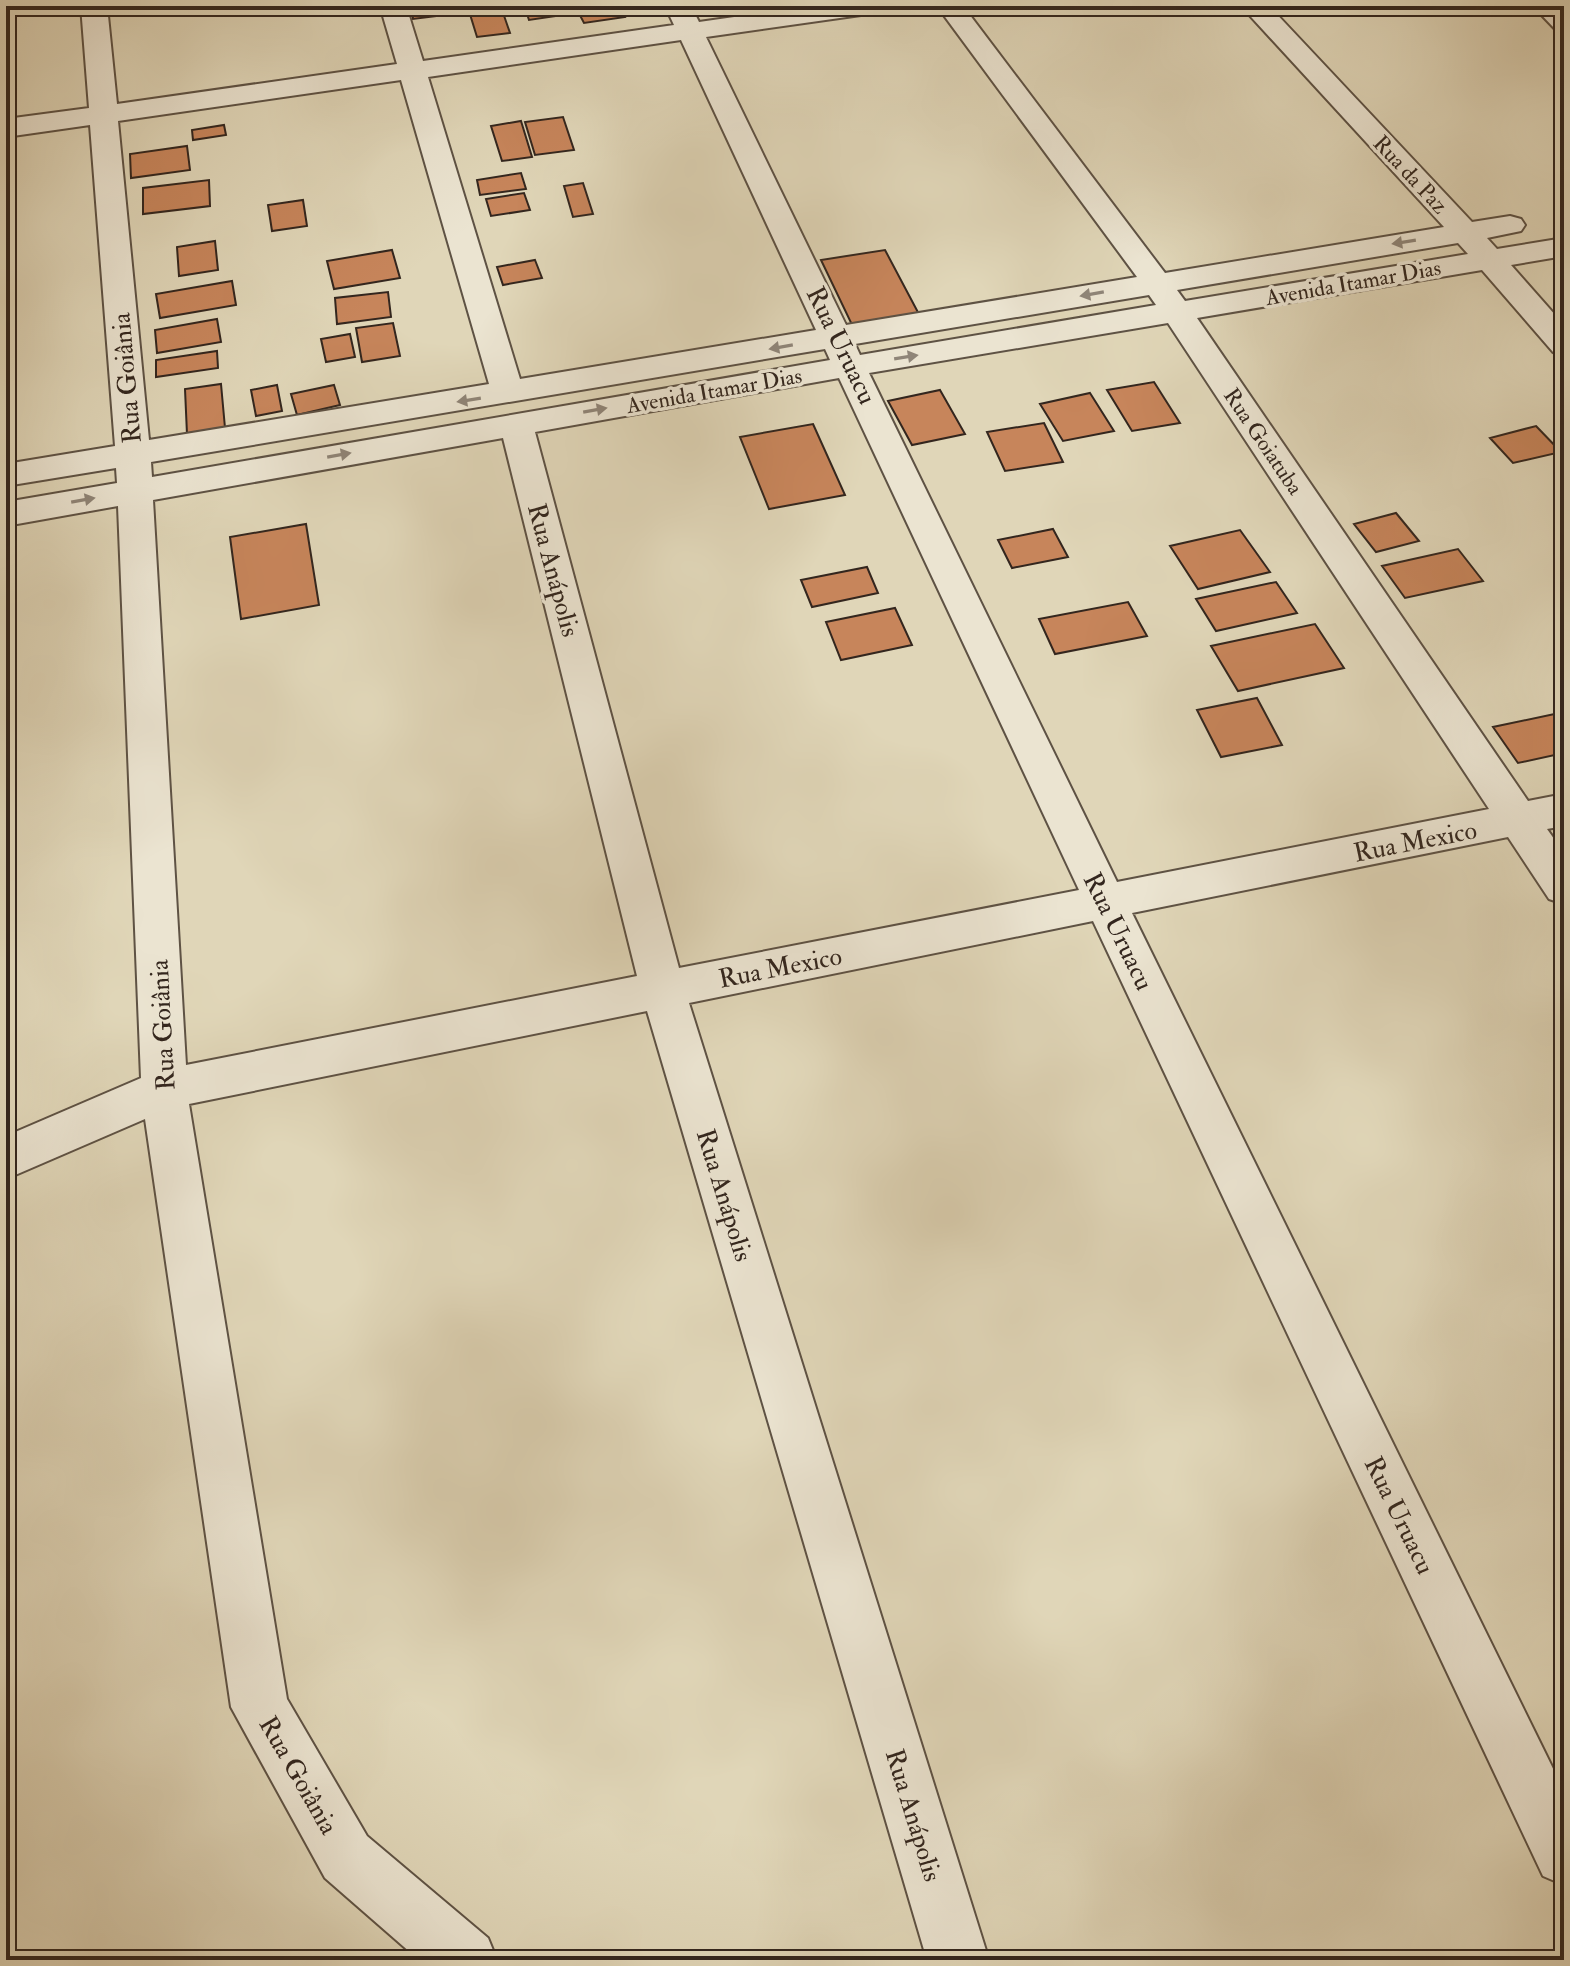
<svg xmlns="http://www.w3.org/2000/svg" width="1570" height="1966" font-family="'IM FELL Double Pica',serif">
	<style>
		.building { fill: #c7855b; stroke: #33261e; stroke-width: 2 }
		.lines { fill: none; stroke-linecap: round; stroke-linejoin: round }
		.minor-casing { stroke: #5e5244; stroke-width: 4 }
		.minor { fill: #ebe4d1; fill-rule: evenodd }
		.oneway { fill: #8f8578 }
		.labels { text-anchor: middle; stroke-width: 7; stroke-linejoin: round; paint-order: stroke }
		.far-street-label { font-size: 22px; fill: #33261e; stroke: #ebe4d1 }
		.street-label { font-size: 26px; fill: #33261e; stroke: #ebe4d1 }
	</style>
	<rect width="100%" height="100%" fill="#e0d6b8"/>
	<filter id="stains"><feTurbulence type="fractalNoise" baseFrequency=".0025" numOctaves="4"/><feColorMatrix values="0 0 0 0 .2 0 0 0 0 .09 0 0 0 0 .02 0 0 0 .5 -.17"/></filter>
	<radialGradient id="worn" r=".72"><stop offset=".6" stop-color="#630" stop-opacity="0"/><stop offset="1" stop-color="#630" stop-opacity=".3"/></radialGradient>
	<path class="building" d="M411,6H461L462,13L413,19Z
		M575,6H620L625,17L584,23Z
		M501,7L510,33L477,37L469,11Z
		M552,7L556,16L529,20L526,11Z
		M563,117L574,150L535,155L525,122Z
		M521,121L532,157L502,161L491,126Z
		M224,125L226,135L193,140L192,130Z
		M187,146L190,170L131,178L130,154Z
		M521,173L526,189L480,195L477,180Z
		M209,180L210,206L143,214V188Z
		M583,183L593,214L573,217L564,186Z
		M524,193L530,210L491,216L486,199Z
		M303,200L307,226L272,231L268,205Z
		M215,241L218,270L179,276L177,247Z
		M392,250L400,278L334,289L327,261Z
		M885,250L921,318L854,329L821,260Z
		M535,260L542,278L503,285L497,267Z
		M232,281L236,305L160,318L156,294Z
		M388,292L391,317L337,324L335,298Z
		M217,319L221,342L157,353L155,330Z
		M393,323L400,356L362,362L356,328Z
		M350,334L355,357L326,362L321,339Z
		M217,351L218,368L156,377V360Z
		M1154,382L1180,423L1132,431L1107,390Z
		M221,384L225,428L187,434L185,389Z
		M277,385L282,411L256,416L251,390Z
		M334,385L340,405L297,415L291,394Z
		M940,390L965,434L912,445L888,401Z
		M1090,393L1114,431L1063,441L1040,404Z
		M1044,423L1063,462L1005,471L987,432Z
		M813,424L845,495L769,509L740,437Z
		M1536,426L1561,452L1513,463L1490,438Z
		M1396,513L1419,541L1376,552L1354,524Z
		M306,524L319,605L241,619L230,537Z
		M1053,529L1068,557L1012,568L998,540Z
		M1240,530L1270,572L1198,589L1170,546Z
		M1458,549L1483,581L1405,598L1382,566Z
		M867,567L878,593L812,607L801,580Z
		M1276,582L1297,613L1216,631L1196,599Z
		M1128,602L1147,636L1055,654L1039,619Z
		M895,608L912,645L841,660L826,622Z
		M1315,624L1344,668L1238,691L1211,646Z
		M1257,698L1282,745L1221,757L1197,710Z
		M1564,712V753L1518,763L1493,727Z"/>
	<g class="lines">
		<g class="minor-casing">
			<path id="minor" d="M81,6H107L117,104L397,64L380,6H406L423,61L674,25L665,6H691L699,22L812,6H881L868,14L706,37L846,325L1137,277L937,6H963L1165,273L1444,227L1241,6H1269L1472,222L1510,216L1521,219L1525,225L1521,231L1487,238L1497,249L1564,238V256L1511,265L1564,325V355L1553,352L1482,270L1197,318L1528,801L1564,794V826L1547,829L1564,853V904L1549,899L1508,837L1132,913L1564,1791V1885L1543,1876L1093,921L689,1003L989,1960H927L647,1011L189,1104L287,1699L367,1836L488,1938L497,1960H419L325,1878L231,1707L145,1119L6,1179V1136L141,1078L118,506L6,526V502L117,483L116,468L6,486V464L115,446L90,125L6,137V119L89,108ZM681,40L816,330L520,379L428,77ZM401,80L489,384L149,440L118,121ZM1458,243L1468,254L1185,301L1177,290ZM1149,295L1156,305L860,355L855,344ZM1168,323L1489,809L1117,882L869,373ZM825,349L830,360L152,477L151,462ZM839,378L1079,890L679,968L535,432ZM503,438L637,976L186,1065L153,500Z
				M1533,6H1561L1564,31L1555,29Z"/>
		</g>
		<use href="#minor" class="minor"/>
	</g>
	<defs><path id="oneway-solid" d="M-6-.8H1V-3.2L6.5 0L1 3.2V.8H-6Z" transform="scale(2)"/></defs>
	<g class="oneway">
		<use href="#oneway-solid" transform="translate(1404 242) rotate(171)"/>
		<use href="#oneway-solid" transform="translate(1092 294) rotate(170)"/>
		<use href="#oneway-solid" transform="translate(781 347) rotate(170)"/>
		<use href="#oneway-solid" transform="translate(906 357) rotate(-9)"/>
		<use href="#oneway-solid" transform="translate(469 400) rotate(171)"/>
		<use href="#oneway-solid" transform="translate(595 410) rotate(-10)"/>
		<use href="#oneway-solid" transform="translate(339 455) rotate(-10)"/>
		<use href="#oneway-solid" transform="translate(83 500) rotate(-10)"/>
	</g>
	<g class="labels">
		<g class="far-street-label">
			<text transform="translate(1411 174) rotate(47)" y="8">Rua da Paz</text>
			<text transform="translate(1353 282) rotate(-10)" y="8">Avenida Itamar Dias</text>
			<text transform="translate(714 390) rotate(-10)" y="8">Avenida Itamar Dias</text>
			<text transform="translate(1264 441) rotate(56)" y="8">Rua Goiatuba</text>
		</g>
		<g class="street-label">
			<text transform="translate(842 345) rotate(64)" y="9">Rua Uruacu</text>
			<text transform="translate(126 378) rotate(-95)" y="9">Rua Goiânia</text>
			<text transform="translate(554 570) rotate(75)" y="9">Rua Anápolis</text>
			<text transform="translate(1415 841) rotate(-11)" y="9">Rua Mexico</text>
			<text transform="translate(1119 931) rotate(64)" y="9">Rua Uruacu</text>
			<text transform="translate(780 967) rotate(-11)" y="9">Rua Mexico</text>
			<text transform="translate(162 1025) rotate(-93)" y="9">Rua Goiânia</text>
			<text transform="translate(725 1195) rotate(73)" y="9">Rua Anápolis</text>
			<text transform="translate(1400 1515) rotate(64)" y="9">Rua Uruacu</text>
			<text transform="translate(299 1775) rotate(60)" y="9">Rua Goiânia</text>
			<text transform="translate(914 1815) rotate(73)" y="9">Rua Anápolis</text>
		</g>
	</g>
	<rect width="1570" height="1966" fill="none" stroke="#e0d6b8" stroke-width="32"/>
	<rect x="8" y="8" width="1554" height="1950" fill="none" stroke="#33261e" stroke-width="4"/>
	<rect x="16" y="16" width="1538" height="1934" fill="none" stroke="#33261e" stroke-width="2"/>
	<rect width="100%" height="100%" filter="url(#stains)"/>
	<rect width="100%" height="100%" fill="url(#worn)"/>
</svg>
